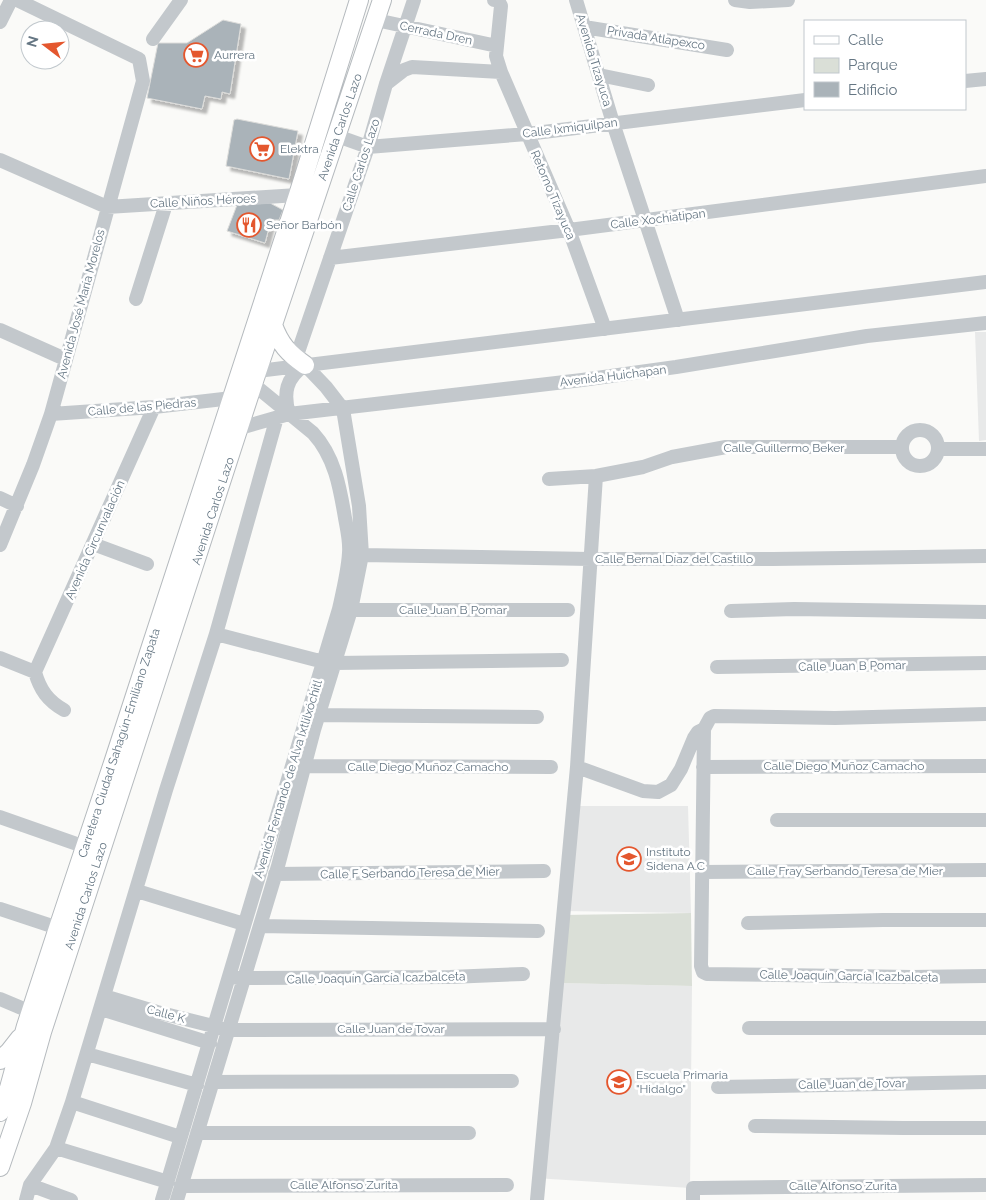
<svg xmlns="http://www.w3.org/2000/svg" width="986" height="1200" font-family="Raleway,sans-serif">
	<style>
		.built { fill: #e8e9e9 }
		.green { fill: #dadfd7 }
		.building { fill: #aab3b9; stroke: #dcdcda; filter: url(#shadow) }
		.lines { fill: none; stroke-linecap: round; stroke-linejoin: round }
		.major-casing { stroke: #b5babe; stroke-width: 20 }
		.minor { stroke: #c3c8cc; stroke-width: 14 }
		.major { stroke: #fff; stroke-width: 18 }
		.labels { text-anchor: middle; stroke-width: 5; stroke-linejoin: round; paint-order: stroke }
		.street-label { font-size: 12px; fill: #657683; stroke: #fff }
		.poi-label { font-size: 12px; fill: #657683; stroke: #fff; text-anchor: start }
	</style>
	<defs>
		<filter id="shadow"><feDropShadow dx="4.5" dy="4.5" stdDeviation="1" flood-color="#0004"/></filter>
	</defs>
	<rect width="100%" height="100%" fill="#fafaf8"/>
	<path class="built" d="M975,332H986V440L979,441Z
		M575,806H688L691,913L564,911Z
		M558,983L692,986L690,1188L535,1178Z"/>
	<path class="green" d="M691,913L692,986L558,983L563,915Z"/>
	<path class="building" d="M223,20L241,24L230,94L222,92L221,99L205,96L202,109L147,98L158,43H187Z
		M237,119L298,131L289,179L226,166L234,120Z
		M270,203L283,210L279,220H271L265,243L227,231L237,205Z"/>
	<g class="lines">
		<g class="major-casing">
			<path id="major" d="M273,325C280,344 288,353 305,365
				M0,1060L9,1052L20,1038
				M0,1112L9,1088L26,1026L58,928L114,760L298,195L359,0
				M0,1167L22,1103L42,1032L253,384L382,0"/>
		</g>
		<path class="minor" d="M494,0H498L501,6L496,56L501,72L569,230L605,329
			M576,0L613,123L678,320
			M735,0L750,2L788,0
			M376,20L497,46
			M0,22L11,0
			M584,27L727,50
			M153,39L181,0
			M599,75L648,85
			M965,81L986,79
			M386,84L404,70L412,67L501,72
			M337,136L368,147L527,134L805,100
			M0,160L107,207L298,195L306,198
			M330,258L569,230L986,176
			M136,299L166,204
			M0,330L65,359
			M296,358L368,147L386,84L414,0
			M250,372L986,282
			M51,414L154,407L232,398
			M240,428L289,414L582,380L676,367L867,336L986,323
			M902 448a18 18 0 1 1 36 0a18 18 0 1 1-36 0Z
			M938,449H986
			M549,479L596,476L643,467L672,457L726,447H902
			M0,498L17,506
			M93,544L147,564
			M0,545L33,465L51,414L143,81L139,59L17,0
			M355,553L362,555L590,559H773L986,556
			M342,610H568
			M731,611L794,609L986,612
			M216,634L316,660L335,663L562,660
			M0,658L35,672
			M717,667L986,663
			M35,672L154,407
			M35,672C40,690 48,701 64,710
			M986,714L835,718L714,716L710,718L704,729L701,966L703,972L707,974L912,977L986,976
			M312,715L537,717
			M305,766L551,767
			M577,767L643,791L658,792L671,785L681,769L694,738L698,732L704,729
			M703,767L986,766
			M0,817L94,850
			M777,820H986
			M703,872L986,870
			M275,874L544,871
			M137,891L244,924
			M0,909L58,928
			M748,923L883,920H986
			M260,926L538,931
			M237,978L450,977L523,974
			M104,996L157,1012L229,1030L554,1029
			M0,999L31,1012
			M101,1009L210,1043
			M749,1028H986
			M87,1054L197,1085
			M213,1082L512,1081
			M718,1087L986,1082
			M72,1102L180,1137
			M755,1126L903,1128H986
			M197,1133H469
			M56,1148L168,1182
			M30,1185L71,1200
			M182,1186L507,1185
			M26,1200L30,1185L56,1148L72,1102L166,790L216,634L277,417
			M162,1200L339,609C343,591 348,571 349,553C350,541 347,529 345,518C340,488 335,457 313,433L253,384
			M177,1200L278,866L314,730L351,610L362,555L359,506L343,409L326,387L305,365C286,378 283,393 289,414
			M537,1200L577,767L596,476
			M693,1200V1188H700L986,1185"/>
		<use href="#major" class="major"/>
	</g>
	<defs>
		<g id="supermarket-ring" transform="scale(1.25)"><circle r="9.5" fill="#fff" stroke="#e4572e" stroke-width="1.5"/><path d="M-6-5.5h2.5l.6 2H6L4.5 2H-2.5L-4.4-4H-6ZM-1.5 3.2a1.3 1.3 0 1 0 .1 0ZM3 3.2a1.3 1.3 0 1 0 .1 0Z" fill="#e4572e"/></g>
		<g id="restaurant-ring" transform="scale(1.25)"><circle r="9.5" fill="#fff" stroke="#e4572e" stroke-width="1.5"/><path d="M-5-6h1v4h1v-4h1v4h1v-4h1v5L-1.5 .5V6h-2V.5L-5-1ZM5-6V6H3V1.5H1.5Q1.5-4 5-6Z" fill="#e4572e"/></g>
		<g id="school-ring" transform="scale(1.25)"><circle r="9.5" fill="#fff" stroke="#e4572e" stroke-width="1.5"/><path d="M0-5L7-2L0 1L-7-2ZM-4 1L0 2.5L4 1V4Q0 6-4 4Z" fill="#e4572e"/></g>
	</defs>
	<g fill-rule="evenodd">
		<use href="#supermarket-ring" x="196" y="55"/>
		<use href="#supermarket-ring" x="262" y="149"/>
		<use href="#restaurant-ring" x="249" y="225"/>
		<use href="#school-ring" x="629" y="859"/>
		<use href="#school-ring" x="619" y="1082"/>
	</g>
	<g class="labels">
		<g class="street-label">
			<text transform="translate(436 33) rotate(12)" y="4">Cerrada Dren</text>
			<text transform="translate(656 38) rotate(9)" y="4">Privada Atlapexco</text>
			<text transform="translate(594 60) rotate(73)" y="4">Avenida Tizayuca</text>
			<text transform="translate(340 127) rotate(-71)" y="4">Avenida Carlos Lazo</text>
			<text transform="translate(570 128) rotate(-7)" y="4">Calle Ixmiquilpan</text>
			<text transform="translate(361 165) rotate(-72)" y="4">Calle Carlos Lazo</text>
			<text transform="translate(553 195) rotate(67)" y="4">Retorno Tizayuca</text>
			<text transform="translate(203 201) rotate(-3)" y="4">Calle Niños Héroes</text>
			<text transform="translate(658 219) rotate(-7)" y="4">Calle Xochiatipan</text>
			<text transform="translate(81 304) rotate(-75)" y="4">Avenida José María Morelos</text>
			<text transform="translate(613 376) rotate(-7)" y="4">Avenida Huichapan</text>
			<text transform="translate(142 407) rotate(-5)" y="4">Calle de las Piedras</text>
			<text x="784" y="452">Calle Guillermo Beker</text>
			<text transform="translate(213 511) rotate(-72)" y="4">Avenida Carlos Lazo</text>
			<text transform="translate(95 540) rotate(-66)" y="4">Avenida Circunvalación</text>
			<text x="674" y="563">Calle Bernal Díaz del Castillo</text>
			<text x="453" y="614">Calle Juan B Pomar</text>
			<text transform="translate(852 666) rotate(-1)" y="4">Calle Juan B Pomar</text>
			<text transform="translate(119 743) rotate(-72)" y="4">Carretera Ciudad Sahagún-Emiliano Zapata</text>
			<text x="844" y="770">Calle Diego Muñoz Camacho</text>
			<text x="428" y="771">Calle Diego Muñoz Camacho</text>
			<text transform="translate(288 779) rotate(-73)" y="4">Avenida Fernando de Alva Ixtlilxóchitl</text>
			<text x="845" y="875">Calle Fray Serbando Teresa de Mier</text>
			<text transform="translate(410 873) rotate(-1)" y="4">Calle F Serbando Teresa de Mier</text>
			<text transform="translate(86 896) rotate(-72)" y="4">Avenida Carlos Lazo</text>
			<text transform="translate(849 976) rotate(1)" y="4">Calle Joaquín García Icazbalceta</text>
			<text transform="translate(376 978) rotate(-1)" y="4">Calle Joaquín García Icazbalceta</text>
			<text transform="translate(166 1014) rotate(15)" y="4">Calle K</text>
			<text x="391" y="1033">Calle Juan de Tovar</text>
			<text transform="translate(852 1084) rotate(-1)" y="4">Calle Juan de Tovar</text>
			<text x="344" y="1189">Calle Alfonso Zurita</text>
			<text x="843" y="1190">Calle Alfonso Zurita</text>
		</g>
		<g class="poi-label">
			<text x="214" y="59">Aurrera</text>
			<text x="280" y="153">Elektra</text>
			<text x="266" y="229">Señor Barbón</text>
			<text x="646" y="856">Instituto<tspan x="646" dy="14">Sidena A.C</tspan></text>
			<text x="636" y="1079">Escuela Primaria<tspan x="636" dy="14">"Hidalgo"</tspan></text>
		</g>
	</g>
	<rect x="804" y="20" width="162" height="90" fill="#ffffff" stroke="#c1c8cd"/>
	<rect x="814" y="36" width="25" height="8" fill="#ffffff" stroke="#c1c8cd"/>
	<text x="848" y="45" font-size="15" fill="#657683">Calle</text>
	<rect x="814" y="58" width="25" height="15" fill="#dadfd7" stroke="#c1c8cd"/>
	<text x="848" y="70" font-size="15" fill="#657683">Parque</text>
	<rect x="814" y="82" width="25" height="15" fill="#aab3b9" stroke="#c1c8cd"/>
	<text x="848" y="95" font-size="15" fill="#657683">Edificio</text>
	<g transform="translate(45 45) rotate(286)"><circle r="24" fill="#ffffff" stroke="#c1c8cd"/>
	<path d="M0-4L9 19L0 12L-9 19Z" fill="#e4572e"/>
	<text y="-8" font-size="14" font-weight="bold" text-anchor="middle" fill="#657683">N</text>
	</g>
</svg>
